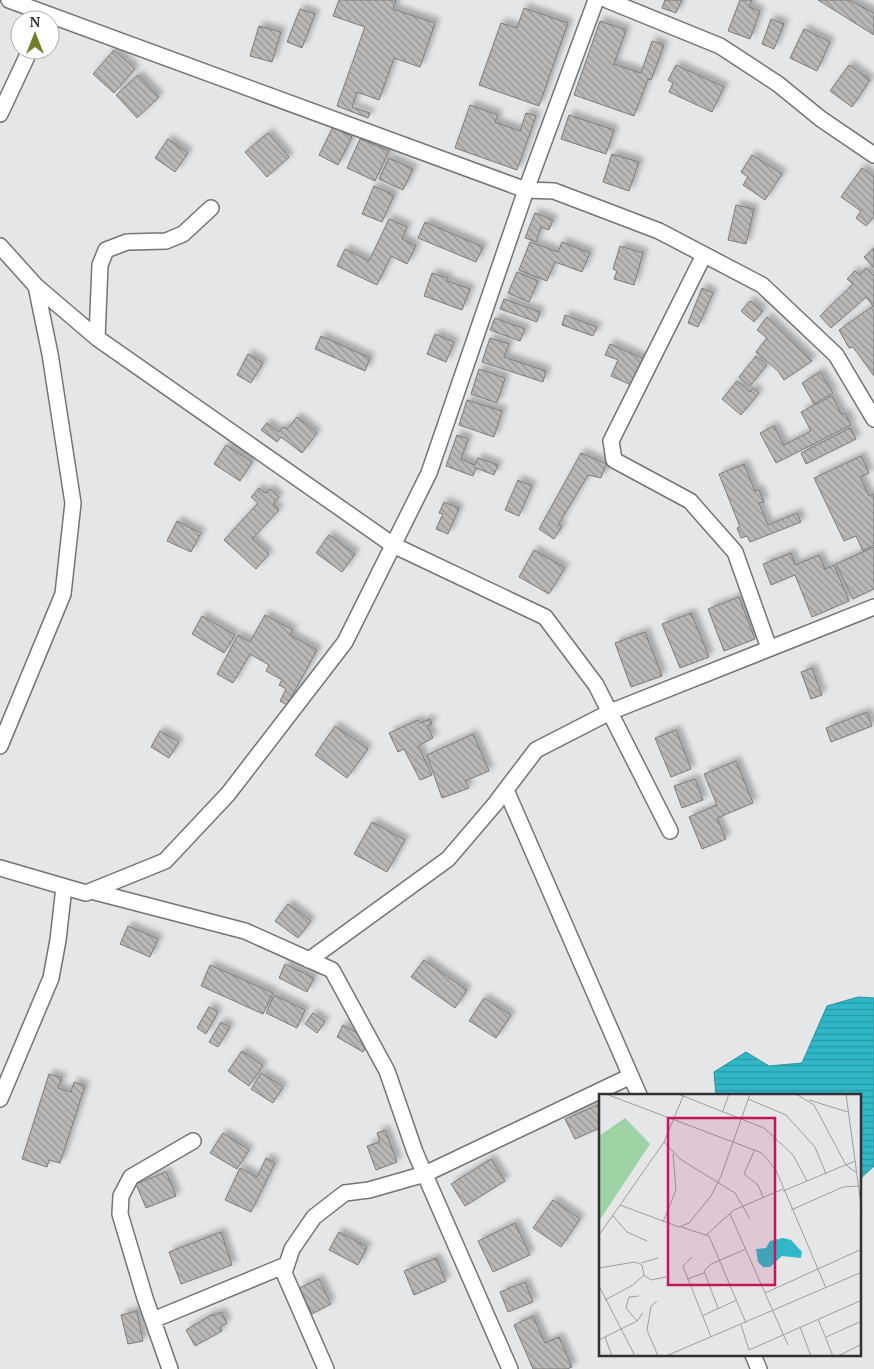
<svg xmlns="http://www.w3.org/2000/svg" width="874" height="1369" font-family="'PT Serif',serif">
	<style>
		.water { fill: url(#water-rules); stroke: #30909b }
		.building { fill: url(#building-back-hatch); stroke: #7e7c7a; filter: url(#shadow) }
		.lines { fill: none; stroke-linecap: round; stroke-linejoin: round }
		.minor-casing { stroke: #737476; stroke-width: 18 }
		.minor { stroke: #fff; stroke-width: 15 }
		.inset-road { fill: none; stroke: #9c9e9f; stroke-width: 1 }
		.view { fill: #c2185b; fill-opacity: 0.15; stroke: #c2185b; stroke-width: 2.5 }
		.inset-edge { fill: none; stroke: #303132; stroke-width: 2.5 }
	</style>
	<defs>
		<pattern id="water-rules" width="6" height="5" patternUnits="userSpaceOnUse" patternTransform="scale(1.25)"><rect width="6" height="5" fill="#30b8c8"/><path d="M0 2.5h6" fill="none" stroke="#2996a3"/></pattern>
		<pattern id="building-back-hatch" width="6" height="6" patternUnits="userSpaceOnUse" patternTransform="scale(1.25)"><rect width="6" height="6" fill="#bab8b6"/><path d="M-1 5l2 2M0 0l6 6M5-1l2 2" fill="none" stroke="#989695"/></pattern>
		<filter id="shadow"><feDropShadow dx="4.5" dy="-4.5" stdDeviation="2.5" flood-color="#0004"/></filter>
	</defs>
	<rect width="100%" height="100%" fill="#e4e6e8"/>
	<path class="water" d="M858,997L874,998V1166L860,1179V1095H716L714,1072L746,1052L769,1066L802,1063L827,1006Z"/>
	<path class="building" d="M339,0H396L393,9L435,23L420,67L394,58L379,100L357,92L352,107L370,113L368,118L337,106L365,27L333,16Z
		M665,0H682L676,13L662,8Z
		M740,0H752L749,7L760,11L750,39L728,31Z
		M818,0H849L874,13V35Z
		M524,8L568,23L539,106L479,85L501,23L517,28Z
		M300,9L315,14L302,48L287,42Z
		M771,19L784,24L774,49L762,44Z
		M600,21L626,30L614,64L641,73L652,41L664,45L651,80L648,79L634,116L574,95Z
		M259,26L281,32L272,62L250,56Z
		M804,29L830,42L817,71L790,58Z
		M114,50L135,69L114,93L93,74Z
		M676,65L724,87L712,112L669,92L673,83L668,80Z
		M849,65L870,80L852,107L830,91Z
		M138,75L159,97L137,118L116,95Z
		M470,105L498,115L495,122L520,131L526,113L536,116L517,170L455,148Z
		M569,115L614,130L606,154L561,139Z
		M333,127L352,137L338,165L319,155Z
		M268,133L289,157L267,177L245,152Z
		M168,139L188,153L175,172L155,158Z
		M360,139L389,151L375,181L347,168Z
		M612,154L639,162L629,191L603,182Z
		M752,155L782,174L765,200L743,185L748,177L741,172Z
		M389,158L413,169L403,190L379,179Z
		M862,168L874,177V217L866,226L856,218L861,211L841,197Z
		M374,186L394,195L382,222L362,214Z
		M736,205L754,209L746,244L728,240Z
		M535,213L553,220L549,230L541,227L536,242L525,238Z
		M389,219L407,227L402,239L416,246L407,264L391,256L377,285L337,266L345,249L369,261Z
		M425,222L483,247L476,262L418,238Z
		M530,242L558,252L562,242L590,253L582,272L555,262L547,281L519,270Z
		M620,246L643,253L634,285L614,279L617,271L613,269Z
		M874,248V268L864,257Z
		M866,268L874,276V376L853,347L849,348L839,330L873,306L866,297L831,328L820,316L853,284L847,279L855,271L860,275Z
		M517,272L538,281L529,302L508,293Z
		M432,273L448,278L447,281L470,289L462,310L424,296Z
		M702,288L713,293L698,327L688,323Z
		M504,299L540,312L537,322L500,309Z
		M750,301L763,311L754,322L741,311Z
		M565,315L597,327L593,336L562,325Z
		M767,317L812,361L784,380L778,371L756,352L767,338L757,330Z
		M495,318L525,329L520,341L490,330Z
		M435,334L454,342L446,362L427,354Z
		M321,336L370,358L365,371L315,349Z
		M490,338L509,344L504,357L546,371L543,382L482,362Z
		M610,344L644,359L633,386L611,376L618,360L605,355Z
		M248,354L263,363L251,383L237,375Z
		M756,356L767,365L750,386L739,377Z
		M479,369L505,378L497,403L471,394Z
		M820,372L833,393L814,404L802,383Z
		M737,381L750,392L753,388L759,393L741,415L722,399Z
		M832,396L842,415L845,413L851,425L776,463L760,433L774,426L784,445L811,431L801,412Z
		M467,400L502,411L494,437L459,425Z
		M297,417L317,433L302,453L281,437L277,442L261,430L267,423L279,432L283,427L287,429Z
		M850,428L856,439L806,464L801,453Z
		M457,435L468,439L461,459L475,465L478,458L498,465L494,475L476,468L473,476L446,466Z
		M226,445L252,462L240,481L214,464Z
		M581,453L606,464L601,478L588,475L558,525L562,526L554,539L539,529Z
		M861,456L869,473L860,477L869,496L873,494L874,497V545L863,551L856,536L844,541L814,478Z
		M744,464L755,491L759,490L764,502L759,503L768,525L797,513L801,522L750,542L747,536L741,538L737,528L740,527L719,474Z
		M518,480L532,486L519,516L505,510Z
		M259,488L265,493L270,489L279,497L273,504L279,510L252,539L269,554L256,569L224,540L258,503L251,497Z
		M444,502L459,508L448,534L436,529L443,514L439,513Z
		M177,521L201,533L191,552L167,541Z
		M329,535L355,554L342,572L316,553Z
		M874,547V589L853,599L836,564Z
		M534,550L565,568L549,594L519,577Z
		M791,553L795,565L819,555L825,569L834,565L849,601L812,617L795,575L771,585L763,564Z
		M739,597L755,639L724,651L708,609Z
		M691,613L709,657L680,668L662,624Z
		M265,615L293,630L290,635L317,650L287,705L280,701L286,689L279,685L282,680L266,671L269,665L250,654L233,683L217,674L238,635L250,642Z
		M202,616L235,635L224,653L192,634Z
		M645,632L662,676L631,687L615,643Z
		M812,668L822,695L811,699L801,672Z
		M867,712L872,726L831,742L826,728Z
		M430,719L432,724L427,726L433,738L418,746L432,775L420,780L404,749L398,752L389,733L418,720L420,723Z
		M335,726L368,749L347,778L315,755Z
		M676,730L691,769L671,777L655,738Z
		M160,731L179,742L169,758L151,747Z
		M473,734L489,771L465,781L469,788L442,798L427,755Z
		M736,761L753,803L717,818L726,839L702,849L689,817L717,805L704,774Z
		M695,779L703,800L682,808L674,786Z
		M372,822L405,840L387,872L354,854Z
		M288,904L311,921L298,938L275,921Z
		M128,926L158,939L150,957L120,944Z
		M424,960L467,990L455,1008L411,977Z
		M285,964L314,978L307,992L279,978Z
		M210,965L273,993L263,1014L201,986Z
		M274,995L305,1010L297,1028L266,1013Z
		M484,998L511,1015L496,1038L469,1021Z
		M209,1007L218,1012L206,1034L197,1028Z
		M313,1013L325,1022L317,1033L305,1024Z
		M221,1022L230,1027L218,1047L209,1042Z
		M343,1025L369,1040L363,1052L337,1037Z
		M242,1051L263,1066L249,1086L228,1071Z
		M261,1073L283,1087L273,1103L251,1089Z
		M49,1074L62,1078L58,1088L71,1092L74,1082L85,1086L60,1163L49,1160L47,1167L22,1159Z
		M600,1104V1128L575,1139L565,1119Z
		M385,1130L397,1162L376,1170L367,1146L380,1142L377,1133Z
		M223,1133L249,1150L237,1169L210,1153Z
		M266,1158L275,1163L251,1212L225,1200L240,1168L257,1177Z
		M491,1159L505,1181L465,1206L451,1184Z
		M166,1172L176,1196L146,1208L136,1184Z
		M553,1200L580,1219L561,1247L533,1228Z
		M515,1223L530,1255L493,1272L478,1241Z
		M221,1232L232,1265L181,1284L169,1252Z
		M339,1232L367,1247L358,1265L329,1250Z
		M436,1258L446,1281L414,1295L404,1271Z
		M319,1279L331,1304L312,1314L299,1288Z
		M525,1282L533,1302L508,1312L500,1292Z
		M137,1311L143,1341L128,1344L121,1315Z
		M221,1312L227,1323L220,1327L222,1331L195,1346L186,1330L213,1314V1316Z
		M533,1316L545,1343L559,1337L572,1367L567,1369H533L514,1325Z"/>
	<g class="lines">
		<g class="minor-casing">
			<path id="minor" d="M9,0L526,190L554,191L659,231L762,285L836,355L874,419
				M607,0L720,46L778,84L821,119L874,155
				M0,114L30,50
				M0,246L36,286L97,338L393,545L545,617L596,685L670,831
				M704,255L611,441L614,460L690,501L735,552L769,648
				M97,338L100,265L106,250L127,242L166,241L183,234L211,208
				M0,746L63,594L73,503L50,354L36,286
				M506,790L639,1095
				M0,868L86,893L165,861L228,794L345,642L429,473L526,190L596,0
				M91,891L245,931L332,970L387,1071L415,1152L510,1369
				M309,960L448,859L495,804L536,750L610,712L874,607
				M0,1099L51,978L58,940L64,887
				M153,1320L286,1265
				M753,1355L759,1369
				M170,1369L145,1298L120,1214L121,1196L131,1177L193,1141
				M326,1369L284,1273L292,1249L314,1217L345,1193L369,1190L425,1174L631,1076"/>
		</g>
		<use href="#minor" class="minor"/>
	</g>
	<g transform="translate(599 1094)">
		<rect width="262" height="262" fill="#e4e6e8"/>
		<path d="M26,24L51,50L0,127V42Z" fill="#9ed4a5"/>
		<path d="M184,144L192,146L203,158L202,164L183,162L171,173H164L159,168L157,155L167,154L171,147Z" fill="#30b8c8"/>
		<path class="inset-road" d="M7,0L163,59L177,76L227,194M79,0L165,34L194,61L208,87M197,0L215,11L247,71L258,79M247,0L263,118M149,5L187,21L216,53L227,80M210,6L249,18M124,17L130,0M65,48L81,65L136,99L151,125M156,55L145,80L159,91L164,103M184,97L256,67M21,111L65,48L85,0M192,116L244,93L259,92M131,120L189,251M14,122L28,138L48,147M64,128L77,96L74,60M82,133L110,142L147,229M0,141L21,111L80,133L90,129L112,102L122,82L151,0M107,141L135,116L184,95M93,163L84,172L112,243M42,169L59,164M0,174L36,168L43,171L45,181L52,186L67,183M88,185L105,179M0,192L36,262M166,199L263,155M6,206L34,191L45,181M58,207L52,212L48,236L59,262M119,214L105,177L112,170L147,155M103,222L138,206M219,225L234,262M38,227L27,214L30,203L40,202M142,231L150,256L263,206M201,233L212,262M6,243L13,262M227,243L263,227M0,246L38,227L44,219M67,262L263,178M239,262L263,250"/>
		<path class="view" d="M69,24H176V191H69Z"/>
		<rect width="262" height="262" class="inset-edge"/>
	</g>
	<g transform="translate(35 35)"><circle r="24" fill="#ffffff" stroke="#acadad"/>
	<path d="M0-4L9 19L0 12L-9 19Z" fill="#737d2a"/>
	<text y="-8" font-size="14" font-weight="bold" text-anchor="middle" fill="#303132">N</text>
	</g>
</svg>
